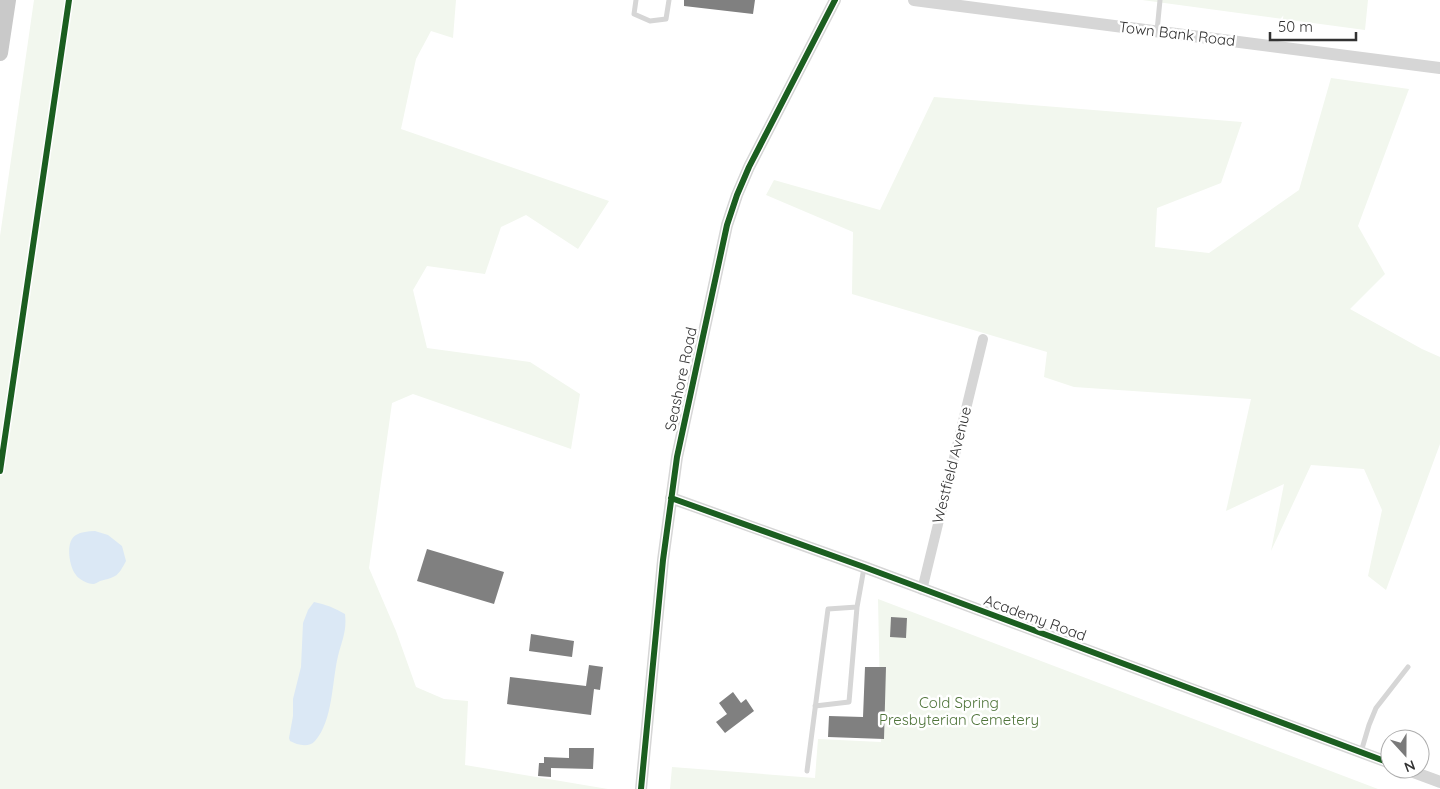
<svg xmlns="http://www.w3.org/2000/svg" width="1440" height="789" font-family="Quicksand,sans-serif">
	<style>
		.green { fill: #f2f7ee }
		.water { fill: #dbe8f5 }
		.building { fill: #808080 }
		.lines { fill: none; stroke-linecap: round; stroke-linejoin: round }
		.service { stroke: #d6d6d6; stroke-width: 5 }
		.minor { stroke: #d6d6d6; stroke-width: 10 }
		.tertiary { stroke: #d6d6d6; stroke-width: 12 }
		.primary { stroke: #c9c9c9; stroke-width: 16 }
		.cycleway-casing { stroke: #fff; stroke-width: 9 }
		.cycleway { stroke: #1b5e20; stroke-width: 6 }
		.labels { text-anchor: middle; stroke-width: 5; stroke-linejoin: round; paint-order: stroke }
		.street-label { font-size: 15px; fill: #323232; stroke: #fff }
		.park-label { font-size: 15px; fill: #4f743a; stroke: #fff }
	</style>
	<rect width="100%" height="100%" fill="#fff"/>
	<path class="green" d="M34,0H456L453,38L431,31L416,59L401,129L609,201L578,249L526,215L501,227L485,274L427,266L413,290L427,348L530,362L580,394L571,449L413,394L392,403L369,568L396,631L416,687L444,699L468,701L465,765L608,789H0V236Z
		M1142,0H1368L1365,30Z
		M1331,78L1409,89L1358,226L1385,274L1350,309L1422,349L1440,357V444L1386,590L1368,576L1382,510L1364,469L1311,465L1271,551L1284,484L1226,511L1251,399L1074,387L1044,377L1047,352L852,294L853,232L766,195L774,180L880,210L934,97L1242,122L1221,183L1157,208L1155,247L1209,253L1299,190Z
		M878,599L1378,789H670L672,767L815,778L818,739L881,742Z"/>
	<path class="water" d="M95,531L108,535L122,546L126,561C118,576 117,577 100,581C98,582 95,584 93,584C88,584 78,579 76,575C69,567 65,541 76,535C81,532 88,531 95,531Z
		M314,602C325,604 335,608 345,614C347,631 342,640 338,656C332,681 333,721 315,741C309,748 297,745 290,741L289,738L293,716V699L301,667L303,623L308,610Z"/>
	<path class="building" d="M684,0H755L753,14L684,6Z
		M427,549L504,572L494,604L417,581Z
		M891,617L907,618L906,638L890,637Z
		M531,634L574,641L572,657L529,651Z
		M589,665L603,667L600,690L594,689L591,715L507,704L510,677L586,686Z
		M865,667H886L884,739L828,737L829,716L863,717Z
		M733,692L741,703L746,699L754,711L725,733L716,722L727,714L719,703Z
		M569,748H594L593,769L551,768V777L538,776L539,763H544V757L569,758Z"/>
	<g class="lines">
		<path class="service" d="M636,0L634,14L650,21L666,19L669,0
			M1157,31L1160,0
			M815,706L849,702L857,607L864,568
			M1361,752L1369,725L1376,708L1408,667
			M807,771L828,609L857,607"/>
		<path class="minor" d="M922,590L983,339"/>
		<path class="tertiary" d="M914,0L1440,68
			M671,498L864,567L1390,763
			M1405,769L1440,782
			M641,789L663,560L677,457L727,225L737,195L749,167L835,0"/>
		<path class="primary" d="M0,53L8,0"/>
		<g class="cycleway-casing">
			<path id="cycleway" d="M0,471L69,0
				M671,498L864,567L1390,763
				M641,789L663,560L677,457L727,225L737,195L749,167L835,0"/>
		</g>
		<use href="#cycleway" class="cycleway"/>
	</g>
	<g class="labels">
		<g class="street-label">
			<text transform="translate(1177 34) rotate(7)" y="5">Town Bank Road</text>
			<text transform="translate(681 379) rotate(-78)" y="5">Seashore Road</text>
			<text transform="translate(952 465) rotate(-76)" y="5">Westfield Avenue</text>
			<text transform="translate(1035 618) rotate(20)" y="5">Academy Road</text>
		</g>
		<g class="park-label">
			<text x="959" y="708">Cold Spring<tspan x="959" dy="17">Presbyterian Cemetery</tspan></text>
		</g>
	</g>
	<g transform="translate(1405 754) rotate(159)"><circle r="24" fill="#ffffff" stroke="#adadad"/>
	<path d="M0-4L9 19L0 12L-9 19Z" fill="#7a7a7a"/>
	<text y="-8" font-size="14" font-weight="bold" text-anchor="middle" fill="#323232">N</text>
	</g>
	<path d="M1270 32v8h86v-8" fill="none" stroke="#323232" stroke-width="2.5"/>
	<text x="1278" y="32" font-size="15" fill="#323232" stroke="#ffffff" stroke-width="4" paint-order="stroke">50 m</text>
</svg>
